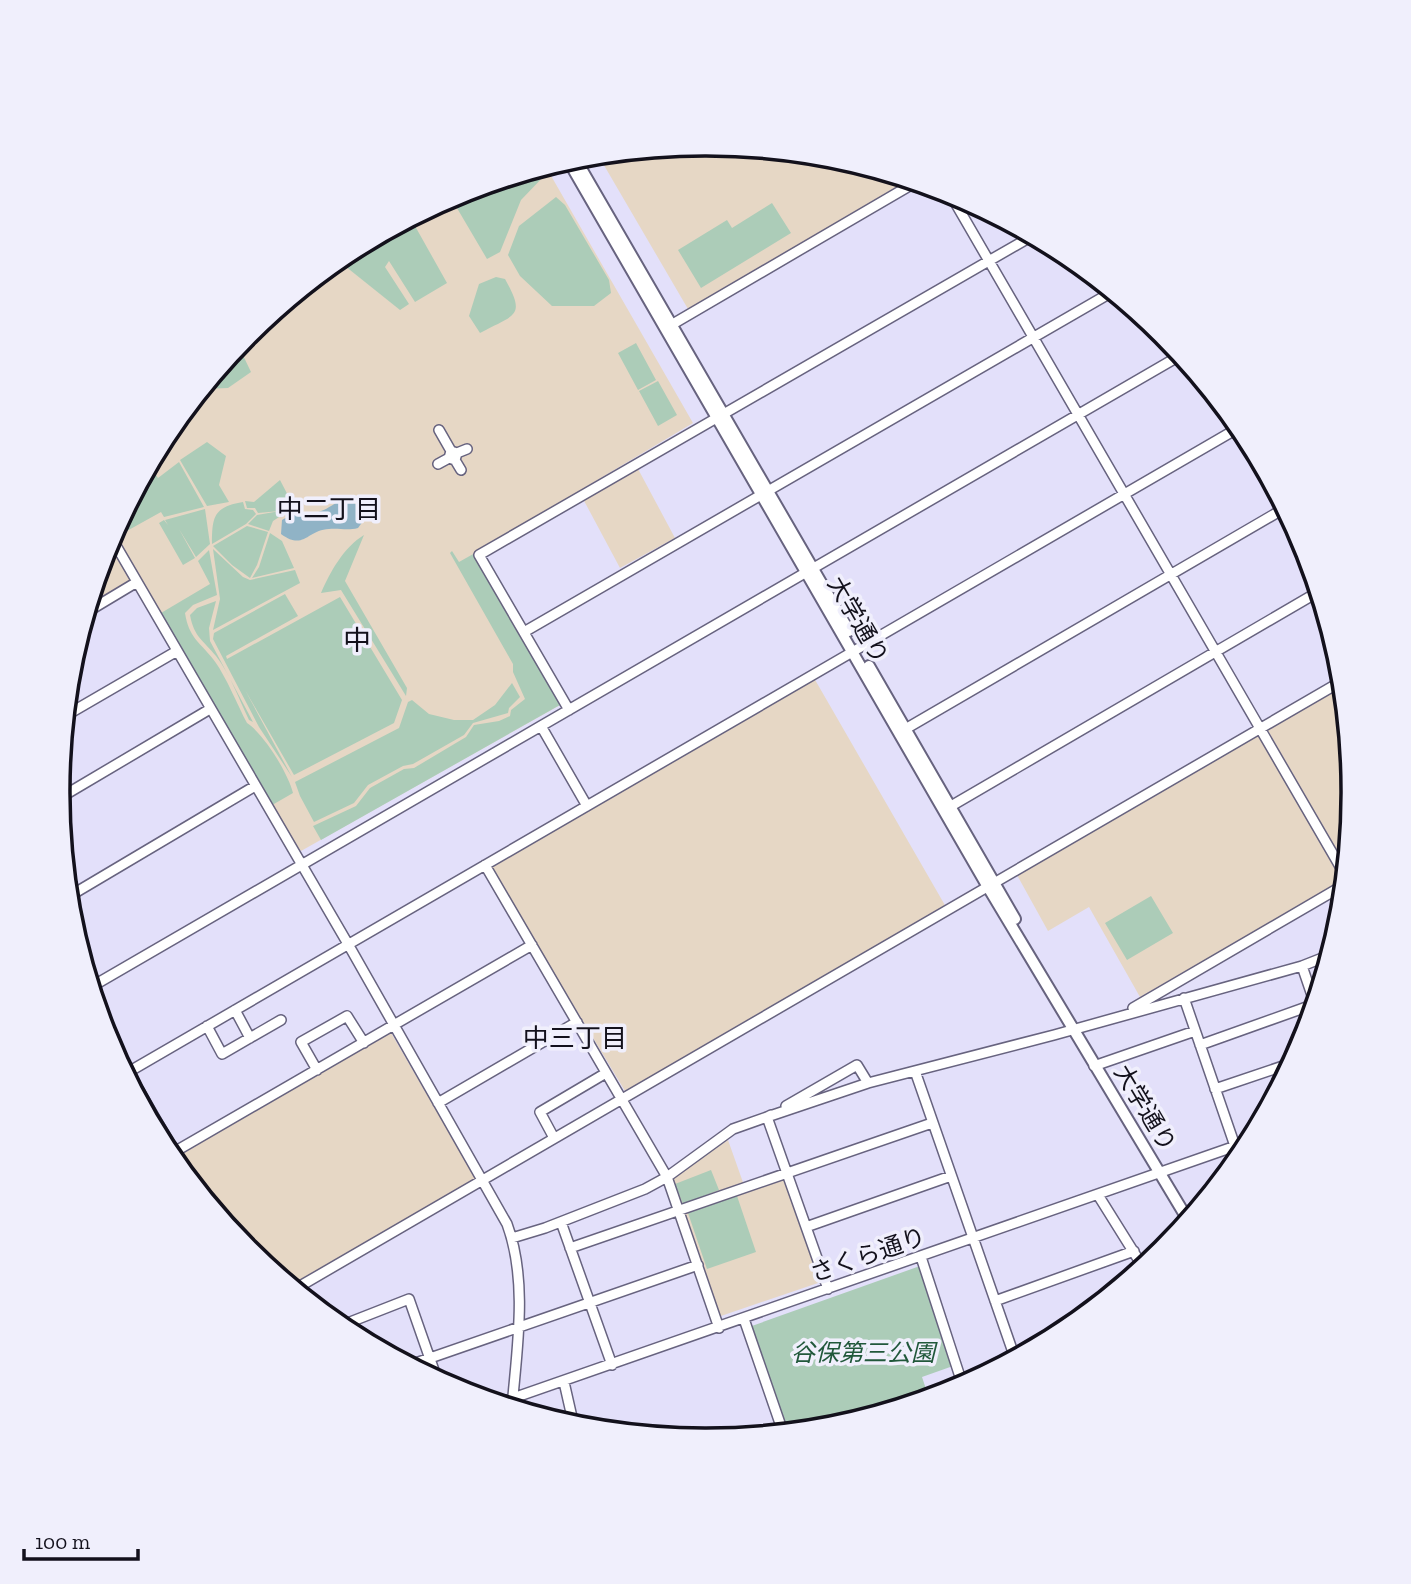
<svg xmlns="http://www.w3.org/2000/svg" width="1411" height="1584" font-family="'Zilla Slab','Noto Sans JP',serif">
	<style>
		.education { fill: #e6d7c5 }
		.green { fill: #acccb8 }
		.water { fill: #90b3c6 }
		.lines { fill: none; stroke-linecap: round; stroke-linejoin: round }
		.minor-casing { stroke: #67637f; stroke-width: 12 }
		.major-casing { stroke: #67637f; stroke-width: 14 }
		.minor { stroke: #fff; stroke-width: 9 }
		.major { stroke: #fff; stroke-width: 10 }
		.labels { text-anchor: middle; stroke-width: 7; stroke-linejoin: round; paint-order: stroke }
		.street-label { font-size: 24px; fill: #13111c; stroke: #f0effc }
		.park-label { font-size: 24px; font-style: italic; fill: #21583b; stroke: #f0effc }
		.neighbourhood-label { font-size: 26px; fill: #13111c; stroke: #f0effc }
		.quarter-label { font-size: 28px; fill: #13111c; stroke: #f0effc }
		.rim { fill: none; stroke: #13111c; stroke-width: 3.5 }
	</style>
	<rect width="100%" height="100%" fill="#e3e0fa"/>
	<path class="education" d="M706,144L832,157L909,180L688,309L598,155Z
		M546,167L693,423L475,553L560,705L301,851L267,808L161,613L114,532L167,432L248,334L346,253L458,193Z
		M637,467L675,538L620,568L582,497Z
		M109,541L133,582L88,609L107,544Z
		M814,678L946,907L725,1036L625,1091L490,867Z
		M1343,686L1353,792L1346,866L1267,729Z
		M1259,734L1345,880L1140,997L1089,907L1048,931L1017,875Z
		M390,1031L476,1179L292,1286L247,1250L206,1200L180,1155L181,1153Z
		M728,1140L745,1188L786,1175L821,1282L718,1317L671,1179Z"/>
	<path class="green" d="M542,168L546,174L521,200L500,252L487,259L454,203L415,226L447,283L415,302L389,261L385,267L409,304L400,310L345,266L332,264L346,253L458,193Z
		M556,197L565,205L609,280L611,293L594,306H552L520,276L508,255L519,226Z
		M772,203L791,233L701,288L678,250L727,220L732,228Z
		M496,277L505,279C527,318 514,314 480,333L469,316L479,284Z
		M636,343L656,380L638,390L618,353Z
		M238,345L251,372L228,388L202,389Z
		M658,381L677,415L658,426L639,391Z
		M207,442L226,456L219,485L229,502L207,506L180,460Z
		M179,462L204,507L164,517L161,512L116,537L114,532L143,476L153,471L158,478Z
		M280,480L294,507L273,521L269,531L248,524L257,515L280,511L258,513L255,508H247L245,501L254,502Z
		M243,502L245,509L253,510L256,514L246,524L212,544C212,516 214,507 243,502Z
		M205,509L210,544L196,557L179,529L195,558L183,565L159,523L164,520L168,525L165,520Z
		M247,526L268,532L257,565L250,578L232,565L213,546Z
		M270,533L282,541L294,568L252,578L259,567Z
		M364,535L345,581L407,688L406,696L341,590L321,593C330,572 344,547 364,535Z
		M213,549L243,577L250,580L295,570L300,583L213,630L220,599Z
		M209,550L217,595L193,605L185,613C189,638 199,641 213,659C225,674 237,704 247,723C264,734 288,773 293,793L267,808L161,613L210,584L198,561Z
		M452,551L459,562L475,553L560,705L321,840L313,826L356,806L370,788L404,769L414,768L466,737L474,725L499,721L510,716L511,710L525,699L513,672V664L450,553Z
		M285,594L298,616L226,656L227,659L340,597L402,700L394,723L294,775L245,690L292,777L259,727L213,639L214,633Z
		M216,601L209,628L210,641L253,722L249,720C239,699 230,674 216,656C203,640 194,637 190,615L197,608Z
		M512,683L520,697L509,708L508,713L473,723L464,735L413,764L403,766L368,785L354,803L314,822L300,796L295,782L399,728L408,702L412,700L429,714L454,720H473L495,705Z
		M1151,896L1173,933L1127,960L1105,923Z
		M711,1170L719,1190L683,1204L675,1184Z
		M737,1196L756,1252L707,1269L688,1213Z
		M920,1266L953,1366L922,1377L929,1398L831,1427L786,1432L749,1327Z"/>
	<path class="water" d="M346,498L357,505L366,517L358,528C347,531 340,528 329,529C307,530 304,551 281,534L282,520C302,508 305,517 321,511C330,508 337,501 346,498Z"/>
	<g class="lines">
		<g class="minor-casing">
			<path id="minor" d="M949,192L1345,875
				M666,328L916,182
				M439,430L451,451L457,453L455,460L449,458L451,451
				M457,453L467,449
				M455,460L461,470
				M438,464L449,458
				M111,537L348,944L507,1224C528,1281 517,1348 512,1407
				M87,612L137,582
				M524,632L1112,292
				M569,710L479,555L1032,236
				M65,716L177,651
				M541,726L1181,355
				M902,731L1285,508
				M58,799L210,709
				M946,809L1318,592
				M485,865L667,1177L719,1328
				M68,897L255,786
				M1302,966L1315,1004
				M91,987L541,726L587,806
				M1184,998L1235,1146
				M1133,1008L1344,885
				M235,1010L250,1038
				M207,1026L222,1054L281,1020
				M104,1030L193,1184
				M1200,1045L1315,1004
				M1094,1066L1195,1031
				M317,1070L301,1042L347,1016L364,1043
				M915,1071L1015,1358
				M125,1074L1240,427
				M1215,1089L1292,1063
				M438,1103L577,1022
				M786,1106L857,1065L868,1083
				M771,1115L767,1117L828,1289
				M554,1138L540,1112L606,1073
				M169,1155L532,945
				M1098,1195L1143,1267
				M561,1222L612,1365
				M806,1227L951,1176
				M512,1238L545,1228L645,1189L667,1177L733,1129L767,1117L868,1083L1054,1035L1302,966L1330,955
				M570,1248L932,1123
				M921,1257L963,1386
				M295,1289L1342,681
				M995,1301L1134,1251
				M744,1319L783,1432
				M340,1326L409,1299L437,1379
				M1013,1354L1036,1346
				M410,1365L698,1265
				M564,1382L574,1426
				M499,1403L1250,1141"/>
		</g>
		<g class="major-casing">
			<path id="major" d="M568,160L988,887L1188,1220
				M576,160L849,631
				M869,666L1015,919"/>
		</g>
		<use href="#minor" class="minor"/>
		<use href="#major" class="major"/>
	</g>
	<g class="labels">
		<g class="street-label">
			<text transform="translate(858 620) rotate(60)" y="8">大学通り</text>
			<text transform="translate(1145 1108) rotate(59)" y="8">大学通り</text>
			<text transform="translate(868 1255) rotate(-19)" y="8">さくら通り</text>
		</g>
		<g class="park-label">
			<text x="863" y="1361">谷保第三公園</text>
		</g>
		<g class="neighbourhood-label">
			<text x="329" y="518">中二丁目</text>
			<text x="575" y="1047">中三丁目</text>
		</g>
		<g class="quarter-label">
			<text x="357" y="650">中</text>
		</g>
	</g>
	<path d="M0 0H1411V1584H0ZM705 156H706A635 635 0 0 1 1341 791V793A635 635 0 0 1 706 1428H705A635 635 0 0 1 70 793V791A635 635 0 0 1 705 156Z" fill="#f0effc" fill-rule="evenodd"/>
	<path class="rim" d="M705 156H706A635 635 0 0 1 1341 791V793A635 635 0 0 1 706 1428H705A635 635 0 0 1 70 793V791A635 635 0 0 1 705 156Z"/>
	<path d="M24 1549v10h114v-10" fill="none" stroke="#13111c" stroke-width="3.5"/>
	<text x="35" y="1549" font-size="21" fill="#13111c" stroke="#f0effc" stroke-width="5" paint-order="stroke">100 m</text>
</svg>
